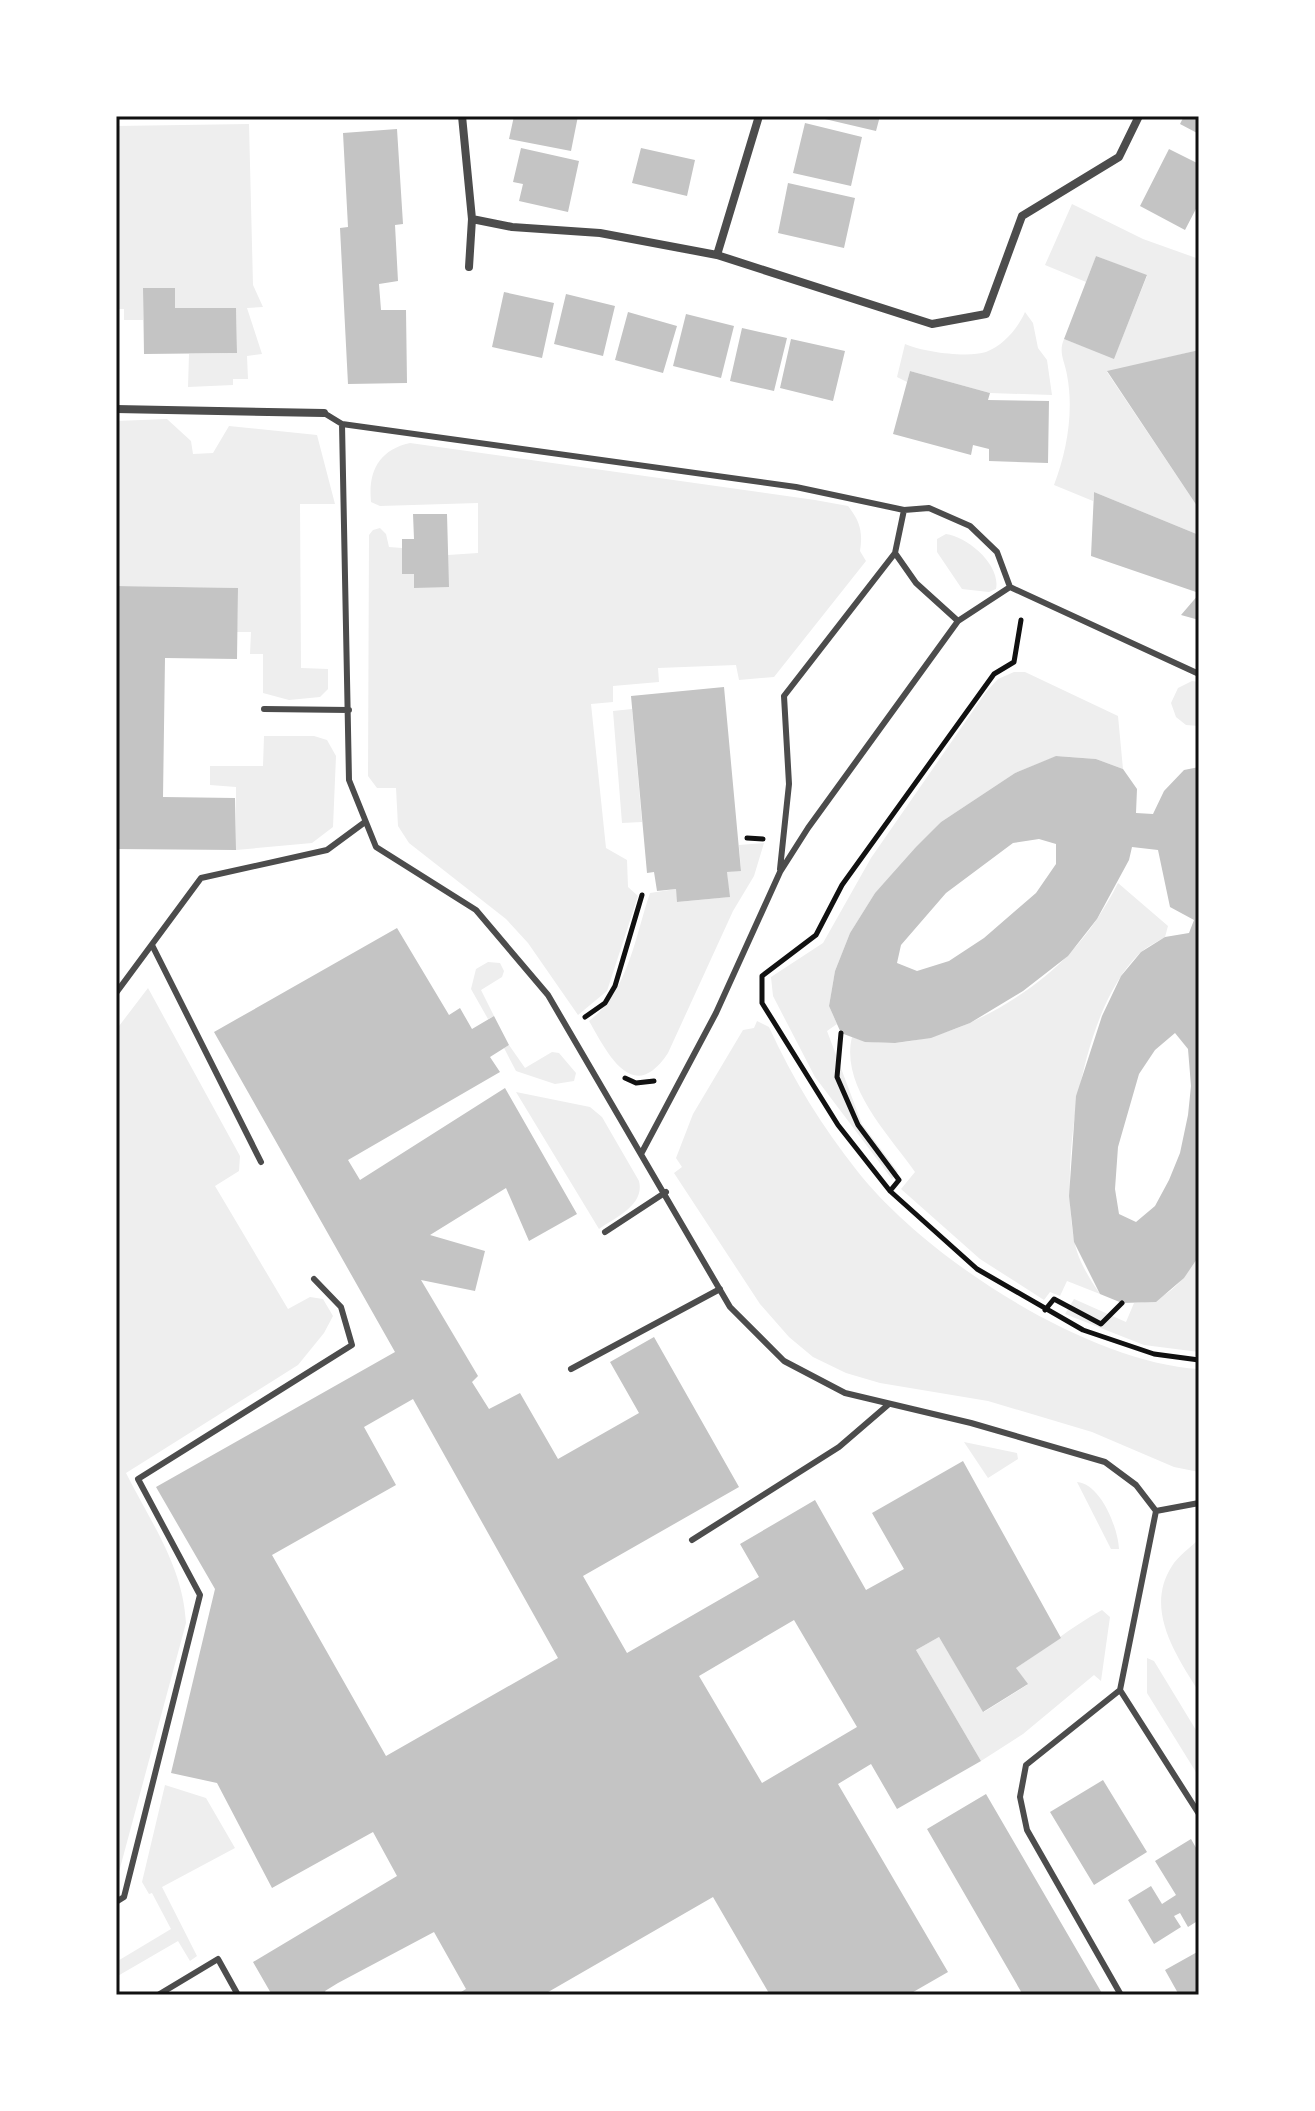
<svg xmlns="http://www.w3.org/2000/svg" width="1315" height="2111" font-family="Poppins,sans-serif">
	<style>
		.green { fill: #eee }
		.building { fill: #c4c4c4; fill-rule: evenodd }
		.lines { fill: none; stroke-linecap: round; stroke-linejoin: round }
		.path { stroke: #111; stroke-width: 5 }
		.service { stroke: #4c4c4c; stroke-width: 6 }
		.minor { stroke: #4c4c4c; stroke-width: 8 }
		.neatline { fill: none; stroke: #111; stroke-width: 3 }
	</style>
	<rect width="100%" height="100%" fill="#fff"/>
	<path class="green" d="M249,124L253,285L263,307L247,308L262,354L247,356L248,379H233V385L188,387L189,354L237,353L236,308H175L143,288V320H124V309H116V126Z
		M1072,204L1143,239L1199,259V350L1107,372L1199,509V535L1094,492L1093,501L1054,485C1067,451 1074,411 1067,375C1065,361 1058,353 1064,339L1114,358L1147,276L1096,256L1086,282L1045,265Z
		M1025,312L1033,323L1038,348L1047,360L1052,395L990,393L910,371L907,382L897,377L905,344C922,352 968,358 986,352C1004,345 1018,328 1025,312Z
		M167,419L191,441L193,454L213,453L229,426L317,435L335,504H300L301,668L328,669V689L320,697L289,700L263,693V654H250L251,632H237L238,588L116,586V421Z
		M410,443L815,500L848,506C860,521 863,532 860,551L866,561L774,677L739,680L736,665L658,668L659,682L613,686V702L591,704L606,848L627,860L628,887L638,896L607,991L578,1015L528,943L506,919L409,843L398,826L396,788H377L368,776L369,535L373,530L380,528L386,534L389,547L402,548L414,574L415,587H448V555L478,553V503L380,506L371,502C368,471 379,450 410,443Z
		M946,534C968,537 1001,565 996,589L989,592L962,589L937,552V539Z
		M1014,672H1025L1118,716L1123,769L1096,759L1057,756L1015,773L941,822L875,893L850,933L835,971L829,1006L837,1024L827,1031L862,1124L898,1172L892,1179L815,1077L773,996L771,977L823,943L871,858L986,692L998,679Z
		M1192,681L1199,682V726L1186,725L1176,717L1171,703L1178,688Z
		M632,709L642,822L622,823L613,711Z
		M264,736H314L327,740L336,756L333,827L312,843L236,850V787L210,785V766H263Z
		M764,843L754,876L733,911L668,1053C633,1106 608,1054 589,1021C628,992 635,937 650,893L676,889L678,902L729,897L727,872L741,870L739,845Z
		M1118,883L1168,926L1165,937C1157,942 1146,947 1139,954C1081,1010 1060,1163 1074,1239C1077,1259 1089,1278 1100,1294L1067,1281L1060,1296L1050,1292L1044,1300L980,1259L901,1189L915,1172C889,1135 840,1086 852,1037C919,1062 1024,1003 1069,954C1089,933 1105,909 1118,883Z
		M488,962L500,963L504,971L502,977L481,990L494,1016L488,1019L471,989L476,969Z
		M148,988L240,1156L239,1171L215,1186L288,1309L310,1297L323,1299L333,1316L324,1333L298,1365L126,1473C151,1523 183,1566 186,1623L116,1883V1030Z
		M757,1021L769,1027C793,1080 822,1126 858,1172C927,1259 1087,1362 1199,1369V1472L1174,1467L1092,1432L988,1401L880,1383L846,1373L813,1357L789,1337L760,1304L674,1173L682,1167L676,1158L693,1114L743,1030L754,1028Z
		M509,1045L525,1068L552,1052L559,1053L576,1073L574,1081L555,1084L516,1071L504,1048Z
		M516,1092L590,1107L602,1117L639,1181C645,1205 616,1217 599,1229Z
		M1199,1256V1352L1144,1345L1065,1314L1074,1299L1126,1322L1134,1303C1167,1302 1181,1283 1199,1256Z
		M964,1442L1017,1453L1018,1459L988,1478Z
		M1077,1482C1101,1484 1118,1528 1119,1549H1111Z
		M1199,1539V1692C1176,1655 1144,1609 1172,1566C1178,1556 1191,1547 1199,1539Z
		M1102,1610L1110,1617L1101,1681L1094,1675L1023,1734L981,1761L916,1650L939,1637L984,1712L1027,1685L1016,1668C1046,1648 1071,1627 1102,1610Z
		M1147,1658L1154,1661L1199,1735V1777L1147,1693Z
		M165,1785L206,1798L235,1848L162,1887L197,1956L190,1961L178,1941L116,1977V1962L171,1929L152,1893L149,1894L142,1882Z"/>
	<path class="building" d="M514,116H578L571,151L509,139Z
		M812,116H880L876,131Z
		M1184,116H1199V134L1180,124Z
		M805,123L862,137L851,186L793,173Z
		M397,129L403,224L395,225L398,281L379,284L381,310H406L407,383L348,384L340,228L348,227L343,133Z
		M521,148L579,161L568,212L519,201L523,184L513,182Z
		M641,148L695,160L687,196L632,183Z
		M1169,149L1199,164V203L1185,230L1140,206Z
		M788,183L855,198L844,248L778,233Z
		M1096,256L1147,275L1114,359L1064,339Z
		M143,288H175V308H236L237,353L144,354Z
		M504,292L554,303L542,358L492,347Z
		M566,294L615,306L603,356L554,344Z
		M628,312L677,326L663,373L615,360Z
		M686,314L734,326L721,378L673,366Z
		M742,328L787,338L774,391L730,381Z
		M791,339L845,351L833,401L780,388Z
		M1199,350V509L1107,371Z
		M910,371L990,393L988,400L1049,401L1048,463L989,461V449L973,445L971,455L893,434Z
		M1094,492L1199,535V593L1091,556Z
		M413,514H447L449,587L414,588V574H402V539H414Z
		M116,586L238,588L237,659L165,658L163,797L235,798L236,850L116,849Z
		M1199,594V620L1181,615Z
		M724,687L741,871L727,872L730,897L677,902L676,889L657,891L654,872L647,873L631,696Z
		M1056,756L1096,759L1123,769L1137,789L1136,813L1153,814L1164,791L1184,770L1199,767V1256L1184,1278L1156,1302L1122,1303L1100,1294L1074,1242L1069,1196L1076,1096L1102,1016L1121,976L1141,952L1165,937L1189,933L1194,920L1170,907L1158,850L1132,847L1129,860L1097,919L1068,956L1023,991L970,1023L931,1038L895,1043L865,1042L841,1033L829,1006L835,971L850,933L875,893L916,847L941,822L1015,773ZM1039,839L1056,844V864L1036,893L984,938L949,961L917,971L897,963L901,945L946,893L1013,843ZM1175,1033L1188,1049L1191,1086L1188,1115L1180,1153L1169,1180L1155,1206L1136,1222L1119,1214L1115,1189L1118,1147L1139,1074L1155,1050Z
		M397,928L449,1015L460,1008L472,1029L494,1016L509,1045L490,1057L500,1072L348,1160L360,1180L505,1088L577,1214L529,1241L506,1188L430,1235L485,1251L475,1291L421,1280L478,1376L472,1382L489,1409L520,1393L558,1459L639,1413L610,1362L654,1337L739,1487L583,1576L627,1653L759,1577L740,1544L815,1500L866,1590L904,1569L872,1513L963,1461L1061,1638L1016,1668L1028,1684L983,1712L939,1637L916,1650L981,1761L897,1809L871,1764L838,1784L948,1972L908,1995H770L713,1897L543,1995H456L466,1989L434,1932L338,1983L325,1991L327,1995H272L253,1962L397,1876L373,1832L272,1888L217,1783L171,1773L215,1589L156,1487L395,1352L214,1032ZM413,1399L558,1658L386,1756L272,1555L396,1485L364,1427ZM794,1620L857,1727L762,1783L699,1676Z
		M1103,1780L1147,1852L1094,1885L1050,1812Z
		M986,1794L1103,1995H1023L927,1829Z
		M1191,1839L1199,1853V1920L1188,1927L1180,1913L1174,1916L1181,1927L1154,1944L1128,1900L1151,1886L1162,1904L1176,1895L1155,1861Z
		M1199,1951V1995H1179L1165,1970Z"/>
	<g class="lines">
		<path class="path" d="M1021,620L1014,662L994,674L842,885L816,935L762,976V1003L838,1125L890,1191L977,1269L1083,1330L1154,1354L1199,1360
			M747,838L763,839
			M585,1017L605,1003L615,986L642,895
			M841,1033L837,1077L858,1125L899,1180L890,1191
			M625,1078L636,1083L654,1081
			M1045,1310L1054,1299L1101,1324L1122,1303"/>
		<path class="service" d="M324,413L342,424L349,780L376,847L476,910L548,995L730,1307L784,1361L845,1393L971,1423L1105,1462L1136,1485L1156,1511L1120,1690L1026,1765L1020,1797L1027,1830L1121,1995
			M342,424L796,487L904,510L929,508L970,526L997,552L1010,587L958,621L916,583L895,553L904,510
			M1010,587L1199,674
			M264,709L349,710
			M780,869L789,784L784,696L895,553
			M152,945L261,1162
			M116,993L201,878L327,850L365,822
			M641,1154L716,1013L780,872L808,828L958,621
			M605,1232L666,1192
			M571,1369L720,1289
			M1156,1511L1199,1503
			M692,1540L839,1447L889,1404
			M1120,1690L1199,1814
			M116,1902L124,1897L200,1595L138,1479L352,1345L341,1307L314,1279
			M158,1995L218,1959L238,1995"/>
		<path class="minor" d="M462,116L472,219L469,267
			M472,219L512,227L600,233L717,255L932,324L986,314L1022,216L1119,157L1139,116
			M717,255L759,116
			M116,409L324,413"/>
	</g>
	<rect width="1315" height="2111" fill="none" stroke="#ffffff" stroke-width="236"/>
	<rect x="118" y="118" width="1079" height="1875" class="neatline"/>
</svg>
